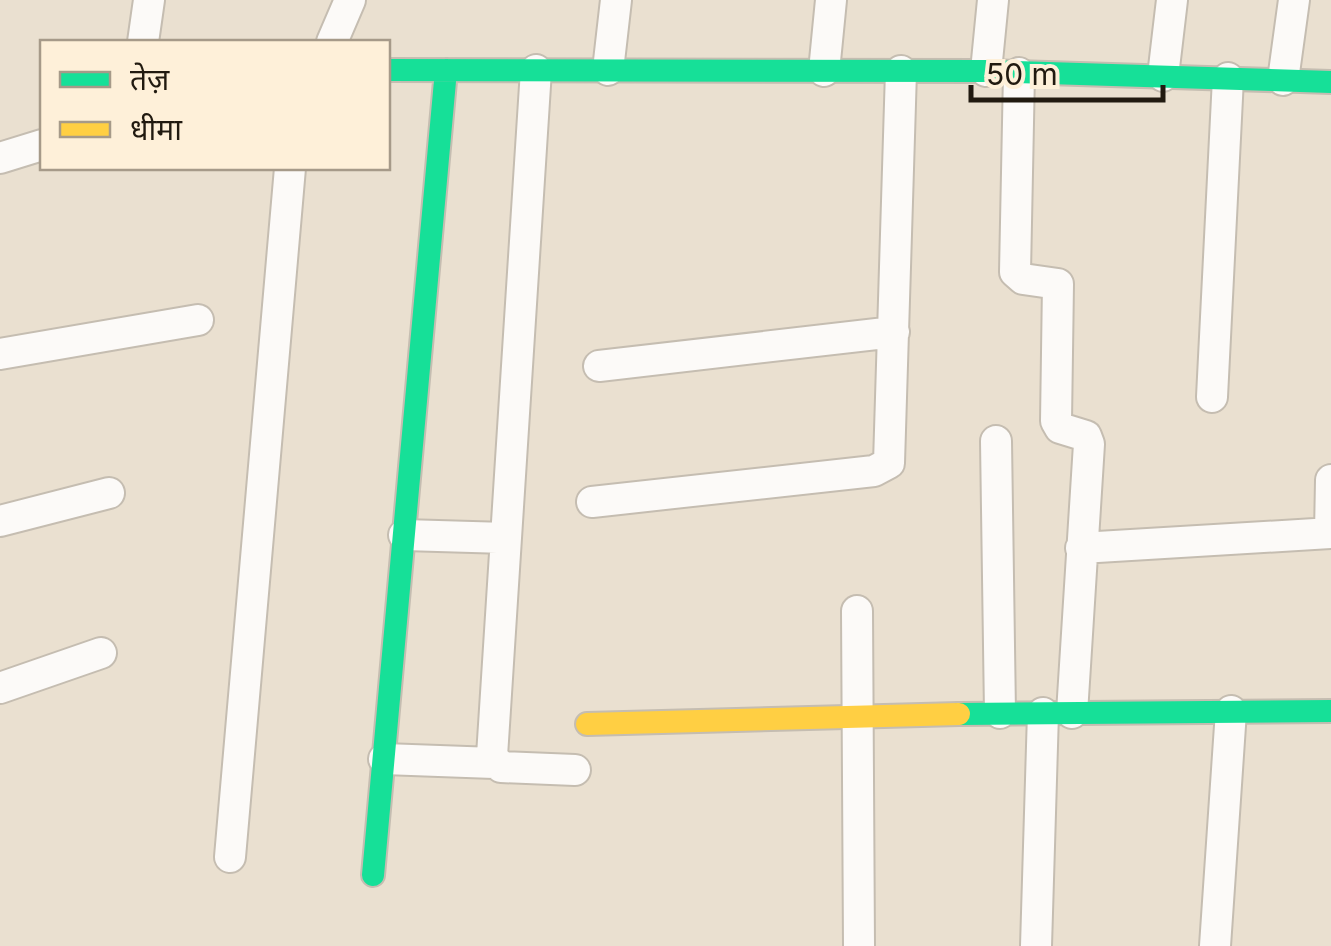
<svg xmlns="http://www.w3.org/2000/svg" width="1331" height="946" font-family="Inter,'Noto Sans Devanagari',sans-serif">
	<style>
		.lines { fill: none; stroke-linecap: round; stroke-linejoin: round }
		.street-casing { stroke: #c5bdb1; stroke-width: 34 }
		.fast-casing { stroke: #c5bdb1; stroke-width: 26 }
		.slow-casing { stroke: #c5bdb1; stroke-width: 26 }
		.street { stroke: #fcfaf8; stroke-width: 30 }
		.fast { stroke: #16e098; stroke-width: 22 }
		.slow { stroke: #ffcf43; stroke-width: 22 }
	</style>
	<rect width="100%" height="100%" fill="#eae0d0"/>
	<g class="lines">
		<g class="street-casing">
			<path id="street" d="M143,42L149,0
				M332,42L350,0
				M536,70L492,756L501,767L575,770
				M608,70L616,0
				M824,71L831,0
				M986,71L993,0
				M1019,73L1015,272L1023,279L1058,284L1056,421L1060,428L1086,436L1089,444L1072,713
				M1163,76L1172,0
				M1283,80L1294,0
				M0,158L42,145
				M0,354L198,320
				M599,366L894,332
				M1212,397L1228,78
				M996,441L1000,713
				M592,502L874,471L889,463L901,71
				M0,521L109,493
				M1330,533L1331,480
				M404,535L506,538
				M1081,548L1331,533
				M857,611L859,946
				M0,688L101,653
				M384,759L494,763
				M230,857L290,168
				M1036,946L1043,713
				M1215,946L1231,711"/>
		</g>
		<g class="fast-casing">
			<path id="fast" d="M388,70L986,71L1331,82
				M959,714L1331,711
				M373,875L446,70"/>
		</g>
		<g class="slow-casing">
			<path id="slow" d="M587,724L959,714"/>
		</g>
		<use href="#street" class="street"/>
		<use href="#fast" class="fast"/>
		<use href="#slow" class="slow"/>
	</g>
	<rect x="40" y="40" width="350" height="130" fill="#fef0d9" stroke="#a69a89" stroke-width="2.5"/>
	<rect x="60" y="72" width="50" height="15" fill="#16e098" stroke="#a69a89" stroke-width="2.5"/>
	<text x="130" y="90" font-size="30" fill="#211a10">तेज़</text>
	<rect x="60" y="122" width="50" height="15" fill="#ffcf43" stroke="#a69a89" stroke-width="2.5"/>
	<text x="130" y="140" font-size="30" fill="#211a10">धीमा</text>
	<path d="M971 85v15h192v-15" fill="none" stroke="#211a10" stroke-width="5"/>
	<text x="986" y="85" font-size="30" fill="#211a10" stroke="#fef0d9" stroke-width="8" paint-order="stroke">50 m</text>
</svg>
